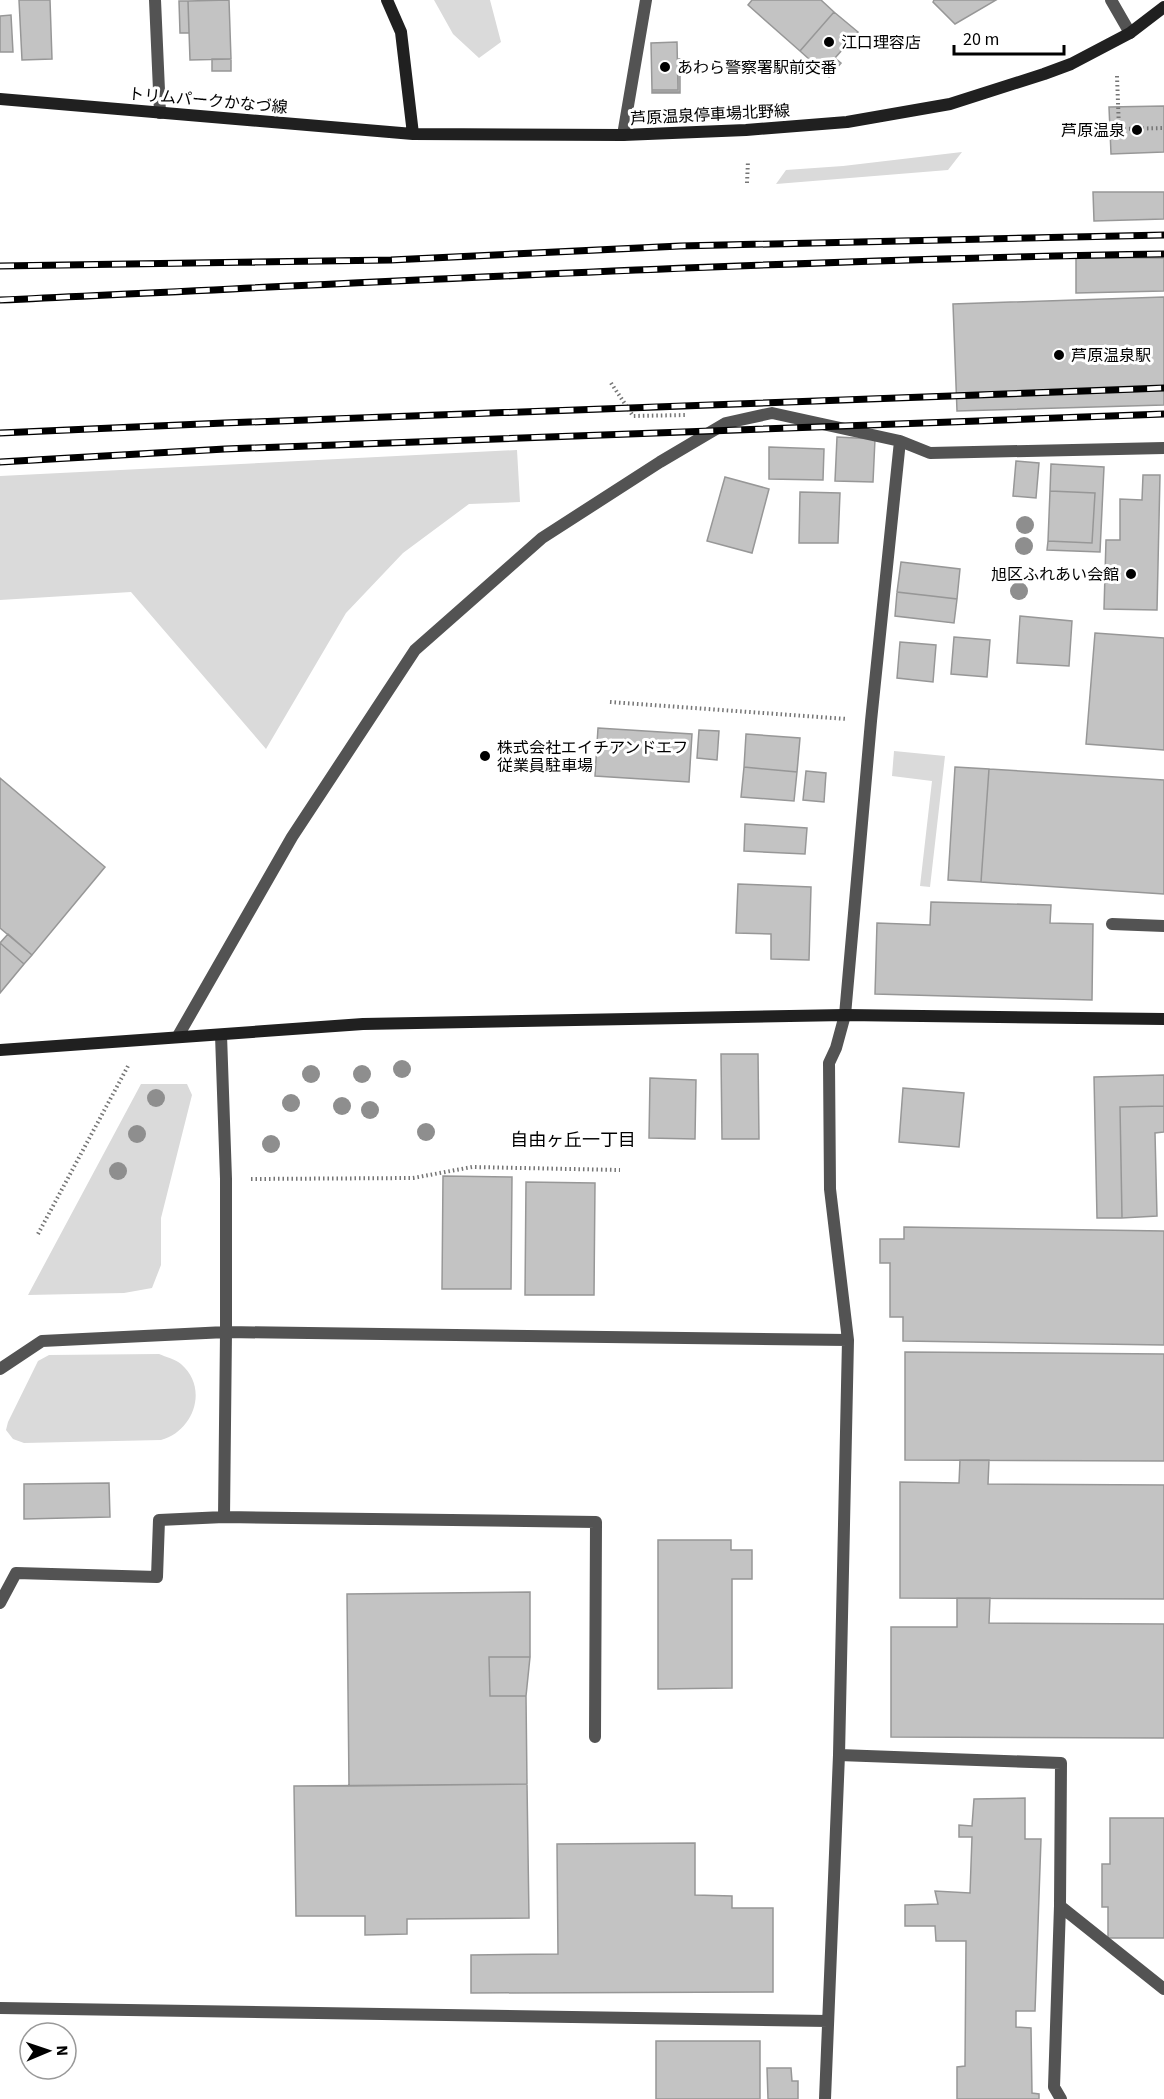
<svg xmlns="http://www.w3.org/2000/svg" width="1164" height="2099" font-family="'Source Sans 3','Noto Sans JP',sans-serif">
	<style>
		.green { fill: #dadada }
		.building { fill: #c3c3c3; stroke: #979797; stroke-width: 1.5 }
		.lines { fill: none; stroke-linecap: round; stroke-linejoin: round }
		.path { stroke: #757575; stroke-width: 4; stroke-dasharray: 1.5 3; stroke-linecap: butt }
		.lane { stroke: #535353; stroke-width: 12 }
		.street { stroke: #535353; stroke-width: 12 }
		.secondary { stroke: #202020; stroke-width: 12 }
		.rail-casing { stroke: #000; stroke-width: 7 }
		.rail { stroke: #fff; stroke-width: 4.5; stroke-dasharray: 14; stroke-linecap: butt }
		.tree { fill: #8e8e8e }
		.poi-dot { fill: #000; stroke: #fff; stroke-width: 2 }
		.labels { text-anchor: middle; stroke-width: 6; stroke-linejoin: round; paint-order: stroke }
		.poi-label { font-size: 16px; fill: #000; stroke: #fff; text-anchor: start }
		.street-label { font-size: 16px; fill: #000; stroke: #fff }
		.neighbourhood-label { font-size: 18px; fill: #000; stroke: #fff }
	</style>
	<rect width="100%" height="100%" fill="#fff"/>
	<path class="green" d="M434,0H490L501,42L479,58L453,34Z
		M962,152L948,170L776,184L786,170L843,166Z
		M517,450L520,502L469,504L403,553L346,613L266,749L131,592L0,600V476Z
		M894,751L945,756L930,887L920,886L932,781L892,776Z
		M141,1084H187L192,1095L161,1218V1265L152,1288L124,1293L28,1295Z
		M159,1354C166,1357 175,1359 181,1364C209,1388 194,1431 161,1440L24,1443L13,1439L6,1430L8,1422L38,1361L49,1355Z"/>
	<path class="building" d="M19,0H50L52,59L22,60Z
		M229,0L231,59L190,60L188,1Z
		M752,0H821L834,12L800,51L748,5Z
		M934,0H996L955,24L933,2Z
		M179,1H188L189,33H180Z
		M834,12L858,32L835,58L841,63L829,77L800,51Z
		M11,15L13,52H0V16Z
		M677,42L678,90H652L651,43Z
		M677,42L678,90H652L651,43Z
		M212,59H231V71H212Z
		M678,59H680V93H652V90H678Z
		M678,74H680V92H652V90H678Z
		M1164,106V152L1111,154L1109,107Z
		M1093,192H1164V219L1094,221Z
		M1076,258H1164V291L1076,293Z
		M1164,297V405L957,411L953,304Z
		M837,437L875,439L873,482L835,481Z
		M769,447L824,449L823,480L769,479Z
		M1016,461L1039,463L1036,498L1013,496Z
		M1051,464L1104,467L1100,552L1047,550L1048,541L1092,543L1095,493L1050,491Z
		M1143,475H1160L1157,610L1104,609L1106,540H1120V499L1142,500Z
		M725,477L769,489L752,553L707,541Z
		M1050,491L1095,493L1092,543L1048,541Z
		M800,492L840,493L838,543H799Z
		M901,562L960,569L957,599L897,592Z
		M897,592L957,599L954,623L895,616Z
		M1020,616L1072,621L1069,666L1017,663Z
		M1095,633L1164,638V750L1086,744Z
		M954,637L990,640L987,677L951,674Z
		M900,642L936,645L933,682L897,678Z
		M598,728L692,734L689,782L595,776Z
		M699,730L719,731L717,760L697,758Z
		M746,734L800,738L797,772L744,767Z
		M744,767L797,772L794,801L741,797Z
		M955,767L989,769L981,882L948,880Z
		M989,769L1164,780V894L981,882Z
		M806,771L826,773L824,802L803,800Z
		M0,778L105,867L32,955L0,928Z
		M745,824L807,828L805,854L744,851Z
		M738,884L811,887L809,960L771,959V934L736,933Z
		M931,902L1051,905L1050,923L1093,924L1092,1000L875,994L877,923L930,925Z
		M8,934L32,955L24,964L0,943Z
		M0,943L24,964L0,993Z
		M721,1054H758L759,1139H722Z
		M1164,1075V1106L1120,1107L1122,1218H1097L1094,1077Z
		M650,1078L696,1080L695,1139L649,1138Z
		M903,1088L964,1093L959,1147L899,1142Z
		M1164,1106V1132L1155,1133L1157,1216L1122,1218L1120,1107Z
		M443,1176L512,1177L511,1289H442Z
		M526,1182L595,1183L594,1295H525Z
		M904,1227L1164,1231V1345L903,1341V1317H890V1263H880V1239H904Z
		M905,1352L1164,1354V1461L905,1460Z
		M960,1460H989L988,1484L1164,1485V1599L900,1598V1482L959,1483Z
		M109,1483L110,1517L24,1519V1484Z
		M658,1540H731V1550H752V1579H732V1688L658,1689Z
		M530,1592V1657H489L490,1696H526L527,1784L349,1786L347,1594Z
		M957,1598H990L989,1623L1164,1624V1738L891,1737V1627H957Z
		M489,1657H530L526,1696H490Z
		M527,1784L529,1918L407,1919V1934L365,1935V1916H296L294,1786Z
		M1025,1798V1839H1041L1035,2011H1016V2027L1031,2028L1032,2093L1039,2094V2099H957V2067L965,2066L966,1941H936L935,1926H905V1905L938,1904L935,1891L970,1893L972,1837H959V1825L972,1826L974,1799Z
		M1110,1818H1164V1938H1108V1907H1102V1864H1110Z
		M695,1843V1895L732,1896V1908H773V1992L471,1993V1955L558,1954L557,1844Z
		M656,2041H760V2099H656Z
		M767,2068H791L792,2081H798V2099H768Z"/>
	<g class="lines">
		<path class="path" d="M1117,76L1119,129L1164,128
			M747,183L748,161
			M611,383L633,416L687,415
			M610,702L847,719
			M251,1179L413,1178L472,1167L620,1170
			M38,1234L128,1066"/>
		<path class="lane" d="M1112,924L1164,926
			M0,1369L42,1341L226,1332V1179L221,1035
			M0,1603L16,1573L157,1577L159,1520L224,1517
			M595,1737L596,1522L224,1517L226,1332L848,1340
			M839,1755L1061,1763L1060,1906L1164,1989
			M1060,1906L1054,2087L1061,2099
			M0,2008L828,2021
			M825,2099L839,1755L848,1340L830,1189L829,1063L836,1048L845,1015"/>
		<path class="street" d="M155,0L160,113
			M1111,0L1130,33
			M623,135L646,0
			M845,1015L871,721L900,441
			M178,1036L292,837L415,650L542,538L660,462L726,423L772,413L900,441L930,453L1164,448"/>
		<path class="secondary" d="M387,0L401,32L413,134
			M0,99L413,134L623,135L746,130L847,122L950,104L1044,74L1071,64L1130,33L1164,7
			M0,1050L363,1024L845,1015L1164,1019"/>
		<g class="rail-casing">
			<path id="rail" d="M0,266L391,260L680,246L1164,235
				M0,300C388,282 776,260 1164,254
				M0,433L224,423L1164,388
				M0,462L225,449L1164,414"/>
		</g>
		<use href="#rail" class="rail"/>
	</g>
	<g class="tree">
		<circle cx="1025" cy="525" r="9"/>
		<circle cx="1024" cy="546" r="9"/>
		<circle cx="1019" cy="591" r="9"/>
		<circle cx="402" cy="1069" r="9"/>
		<circle cx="311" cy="1074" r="9"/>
		<circle cx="362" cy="1074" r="9"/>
		<circle cx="156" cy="1098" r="9"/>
		<circle cx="291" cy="1103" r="9"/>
		<circle cx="342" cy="1106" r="9"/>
		<circle cx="370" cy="1110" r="9"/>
		<circle cx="426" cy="1132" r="9"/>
		<circle cx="137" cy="1134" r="9"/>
		<circle cx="271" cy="1144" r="9"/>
		<circle cx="118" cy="1171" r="9"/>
	</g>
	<g class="poi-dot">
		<circle cx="829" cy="42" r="6"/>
		<circle cx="665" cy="67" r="6"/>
		<circle cx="1137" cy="130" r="6"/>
		<circle cx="1059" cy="355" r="6"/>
		<circle cx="1131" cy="574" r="6"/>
		<circle cx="485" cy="756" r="6"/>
	</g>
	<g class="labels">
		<g class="poi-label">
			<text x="841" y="48">江口理容店</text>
			<text x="677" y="73">あわら警察署駅前交番</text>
			<text x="1125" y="136" text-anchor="end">芦原温泉</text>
			<text x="1071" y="361">芦原温泉駅</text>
			<text x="1119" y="580" text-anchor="end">旭区ふれあい会館</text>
			<text x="497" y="753">株式会社エイチアンドエフ<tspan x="497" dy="18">従業員駐車場</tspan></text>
		</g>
		<g class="street-label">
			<text transform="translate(208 100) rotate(5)" y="6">トリムパークかなづ線</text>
			<text transform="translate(710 114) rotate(-3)" y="6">芦原温泉停車場北野線</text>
		</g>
		<g class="neighbourhood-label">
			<text x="573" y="1146">自由ヶ丘一丁目</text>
		</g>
	</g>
	<g transform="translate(48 2051) rotate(88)"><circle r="28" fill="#ffffff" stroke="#999999" stroke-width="1.5"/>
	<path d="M0-4.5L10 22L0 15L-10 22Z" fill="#000000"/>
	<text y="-9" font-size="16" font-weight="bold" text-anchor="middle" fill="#000000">N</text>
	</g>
	<path d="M954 45v9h110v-9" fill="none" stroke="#000000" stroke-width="3"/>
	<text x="963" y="45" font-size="18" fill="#000000" stroke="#ffffff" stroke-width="4.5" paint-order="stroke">20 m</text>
</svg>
